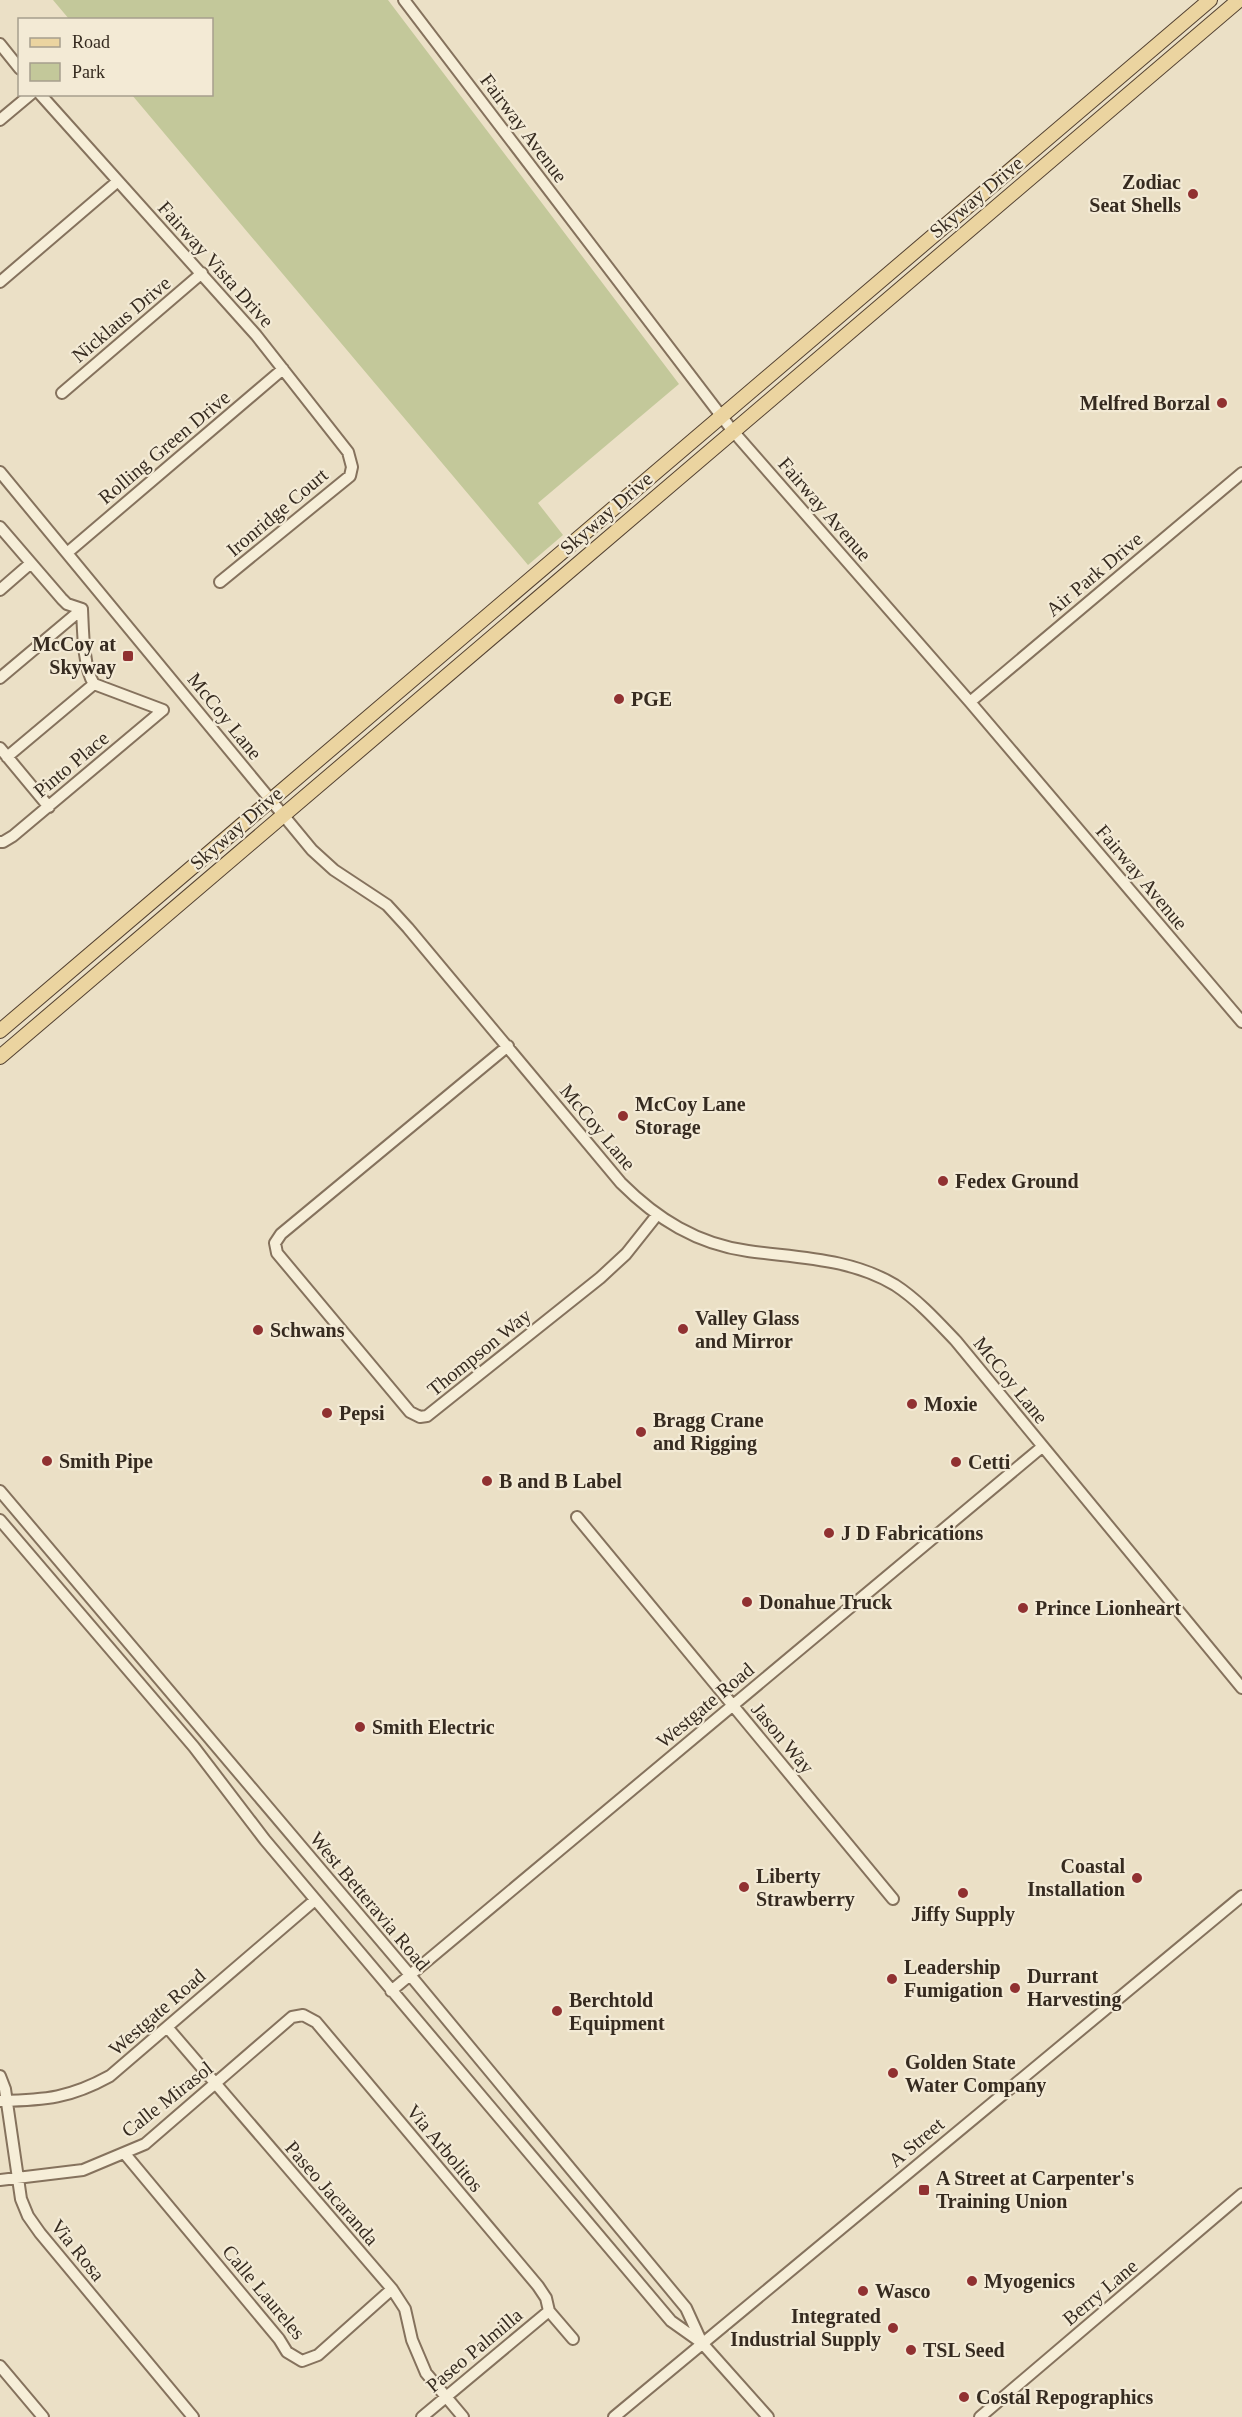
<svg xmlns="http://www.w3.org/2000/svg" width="1242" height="2417" font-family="'Times New Roman',serif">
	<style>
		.green { fill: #c3c89a }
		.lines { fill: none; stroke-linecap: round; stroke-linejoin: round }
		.minor-casing { stroke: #85725d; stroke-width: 14 }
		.major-casing { stroke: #534131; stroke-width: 16 }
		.minor { stroke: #f6eed8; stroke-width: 10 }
		.major { stroke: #ebd4a0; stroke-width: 14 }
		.poi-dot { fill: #903131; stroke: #f3ead5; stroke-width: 2 }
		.labels { text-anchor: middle; stroke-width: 4.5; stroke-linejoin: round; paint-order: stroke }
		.street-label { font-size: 20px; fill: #362b20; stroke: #f3ead5 }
		.poi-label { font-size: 20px; font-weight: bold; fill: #362b20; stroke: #f3ead5; text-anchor: start }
	</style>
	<rect width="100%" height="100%" fill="#ebe0c6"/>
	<path class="green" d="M53,0H388L679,384L538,503L563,535L528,565L132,95L212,94V20L69,19Z"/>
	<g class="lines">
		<g class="minor-casing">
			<path id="minor" d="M404,0L732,430L970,702L1242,1022
				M0,44L20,69
				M40,94L256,335L348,452L352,467L350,476L220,582
				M0,120L31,94
				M0,282L118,181
				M62,393L202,273
				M0,472L312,850L334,870L387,905L408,928L621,1183C657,1219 697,1244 748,1251C798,1258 850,1258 895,1285C918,1300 937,1321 956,1341L1242,1688
				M0,527L62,599L67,604L82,609
				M67,553L283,369
				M0,590L31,563
				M82,609C83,628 83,668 94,684L163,710
				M0,678L82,609
				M970,702L1242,473
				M0,748L49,807
				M7,757L94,684
				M0,842H3L13,836L163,710
				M508,1046L281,1234L275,1243L277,1253L410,1412L420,1417L427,1416L600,1278L626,1254L657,1215
				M0,1491L410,1975L686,2308L702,2343
				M577,1517L893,1899
				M0,1520L194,1747L265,1840L671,2321L702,2343L768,2417
				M391,1991L1042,1447
				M167,2027L392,2289L405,2309L412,2340L426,2373L463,2417
				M0,2076L5,2089L21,2199L28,2216L40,2233L193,2417
				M1,2101C46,2100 70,2098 110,2076L315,1900
				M125,2154L279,2339L287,2352L302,2361L318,2355L392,2289
				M0,2180L83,2170L145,2144L292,2017L303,2015L316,2022L538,2286L546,2298L549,2311L573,2339
				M0,2366L43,2417
				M422,2417L549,2311
				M614,2417L1242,1896
				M980,2417L1242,2194"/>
		</g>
		<g class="major-casing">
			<path id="major" d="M0,1031L1210,0
				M0,1057L1239,0"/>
		</g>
		<use href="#minor" class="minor"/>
		<use href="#major" class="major"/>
	</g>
	<g class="poi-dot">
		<circle cx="1193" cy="194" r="6"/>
		<circle cx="1222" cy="403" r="6"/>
		<rect x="122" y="650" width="12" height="12" rx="3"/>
		<circle cx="619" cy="699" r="6"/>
		<circle cx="623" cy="1116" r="6"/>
		<circle cx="943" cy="1181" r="6"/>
		<circle cx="683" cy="1329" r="6"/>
		<circle cx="258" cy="1330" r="6"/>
		<circle cx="912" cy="1404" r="6"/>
		<circle cx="327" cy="1413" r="6"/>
		<circle cx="641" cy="1432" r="6"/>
		<circle cx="47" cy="1461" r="6"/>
		<circle cx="956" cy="1462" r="6"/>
		<circle cx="487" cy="1481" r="6"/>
		<circle cx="829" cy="1533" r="6"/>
		<circle cx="747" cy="1602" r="6"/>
		<circle cx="1023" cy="1608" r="6"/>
		<circle cx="360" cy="1727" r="6"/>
		<circle cx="1137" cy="1878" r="6"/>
		<circle cx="744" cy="1887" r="6"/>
		<circle cx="963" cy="1893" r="6"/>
		<circle cx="892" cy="1979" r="6"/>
		<circle cx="1015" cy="1988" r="6"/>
		<circle cx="557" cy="2011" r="6"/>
		<circle cx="893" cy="2073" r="6"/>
		<rect x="918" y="2184" width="12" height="12" rx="3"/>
		<circle cx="972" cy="2281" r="6"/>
		<circle cx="863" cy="2291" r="6"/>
		<circle cx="893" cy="2328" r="6"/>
		<circle cx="911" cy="2350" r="6"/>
		<circle cx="964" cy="2397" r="6"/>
	</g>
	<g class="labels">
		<g class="street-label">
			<text transform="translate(524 128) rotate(53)" y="7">Fairway Avenue</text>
			<text transform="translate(976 197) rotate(-40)" y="7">Skyway Drive</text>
			<text transform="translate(216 264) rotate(48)" y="7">Fairway Vista Drive</text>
			<text transform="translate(121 319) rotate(-40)" y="7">Nicklaus Drive</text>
			<text transform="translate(164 447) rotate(-40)" y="7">Rolling Green Drive</text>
			<text transform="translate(825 509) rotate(49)" y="7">Fairway Avenue</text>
			<text transform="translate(277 512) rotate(-40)" y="7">Ironridge Court</text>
			<text transform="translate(606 513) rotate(-41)" y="7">Skyway Drive</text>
			<text transform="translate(1094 574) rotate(-40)" y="7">Air Park Drive</text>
			<text transform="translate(225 716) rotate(51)" y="7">McCoy Lane</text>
			<text transform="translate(71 764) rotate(-40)" y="7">Pinto Place</text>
			<text transform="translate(236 828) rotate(-41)" y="7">Skyway Drive</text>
			<text transform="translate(1142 877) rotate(50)" y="7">Fairway Avenue</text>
			<text transform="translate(598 1127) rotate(50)" y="7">McCoy Lane</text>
			<text transform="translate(479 1352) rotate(-39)" y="7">Thompson Way</text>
			<text transform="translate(1011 1380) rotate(51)" y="7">McCoy Lane</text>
			<text transform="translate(705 1705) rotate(-40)" y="7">Westgate Road</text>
			<text transform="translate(783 1738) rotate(50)" y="7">Jason Way</text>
			<text transform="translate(370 1901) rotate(50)" y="7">West Betteravia Road</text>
			<text transform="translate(157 2012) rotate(-41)" y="7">Westgate Road</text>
			<text transform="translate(167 2099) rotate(-38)" y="7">Calle Mirasol</text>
			<text transform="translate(916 2142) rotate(-40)" y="7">A Street</text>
			<text transform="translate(445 2148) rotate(50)" y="7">Via Arbolitos</text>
			<text transform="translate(332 2193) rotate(49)" y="7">Paseo Jacaranda</text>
			<text transform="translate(78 2250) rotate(51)" y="7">Via Rosa</text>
			<text transform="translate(264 2292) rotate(50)" y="7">Calle Laureles</text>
			<text transform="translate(1100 2292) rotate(-40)" y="7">Berry Lane</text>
			<text transform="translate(474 2350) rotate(-40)" y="7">Paseo Palmilla</text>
		</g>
		<g class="poi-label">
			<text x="1181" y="189" text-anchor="end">Zodiac<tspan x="1181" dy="23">Seat Shells</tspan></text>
			<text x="1210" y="410" text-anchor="end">Melfred Borzal</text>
			<text x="116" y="651" text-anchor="end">McCoy at<tspan x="116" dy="23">Skyway</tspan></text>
			<text x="631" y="706">PGE</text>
			<text x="635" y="1111">McCoy Lane<tspan x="635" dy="23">Storage</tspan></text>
			<text x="955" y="1188">Fedex Ground</text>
			<text x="695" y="1325">Valley Glass<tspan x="695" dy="23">and Mirror</tspan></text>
			<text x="270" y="1337">Schwans</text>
			<text x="924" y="1411">Moxie</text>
			<text x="339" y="1420">Pepsi</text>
			<text x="653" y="1427">Bragg Crane<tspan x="653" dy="23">and Rigging</tspan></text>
			<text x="59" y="1468">Smith Pipe</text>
			<text x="968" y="1469">Cetti</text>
			<text x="499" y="1488">B and B Label</text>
			<text x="841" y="1540">J D Fabrications</text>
			<text x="759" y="1609">Donahue Truck</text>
			<text x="1035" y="1615">Prince Lionheart</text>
			<text x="372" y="1734">Smith Electric</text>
			<text x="1125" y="1873" text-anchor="end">Coastal<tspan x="1125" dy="23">Installation</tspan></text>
			<text x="756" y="1883">Liberty<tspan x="756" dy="23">Strawberry</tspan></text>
			<text x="963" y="1921" text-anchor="middle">Jiffy Supply</text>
			<text x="904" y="1974">Leadership<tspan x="904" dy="23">Fumigation</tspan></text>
			<text x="1027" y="1983">Durrant<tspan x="1027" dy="23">Harvesting</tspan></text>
			<text x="569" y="2007">Berchtold<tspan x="569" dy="23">Equipment</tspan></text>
			<text x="905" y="2069">Golden State<tspan x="905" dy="23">Water Company</tspan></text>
			<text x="936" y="2185">A Street at Carpenter's<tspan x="936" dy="23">Training Union</tspan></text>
			<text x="984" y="2288">Myogenics</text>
			<text x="875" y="2298">Wasco</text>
			<text x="881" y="2323" text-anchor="end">Integrated<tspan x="881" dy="23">Industrial Supply</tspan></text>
			<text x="923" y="2357">TSL Seed</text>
			<text x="976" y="2404">Costal Repographics</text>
		</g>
	</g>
	<rect x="18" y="18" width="195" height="78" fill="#f3ead5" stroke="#a79e8d" stroke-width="1.5"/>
	<rect x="30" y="38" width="30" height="9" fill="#ebd4a0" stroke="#a79e8d" stroke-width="1.5"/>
	<text x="72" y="48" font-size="18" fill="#362b20">Road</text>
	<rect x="30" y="63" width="30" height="18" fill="#c3c89a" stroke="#a79e8d" stroke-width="1.5"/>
	<text x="72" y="78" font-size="18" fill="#362b20">Park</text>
</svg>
